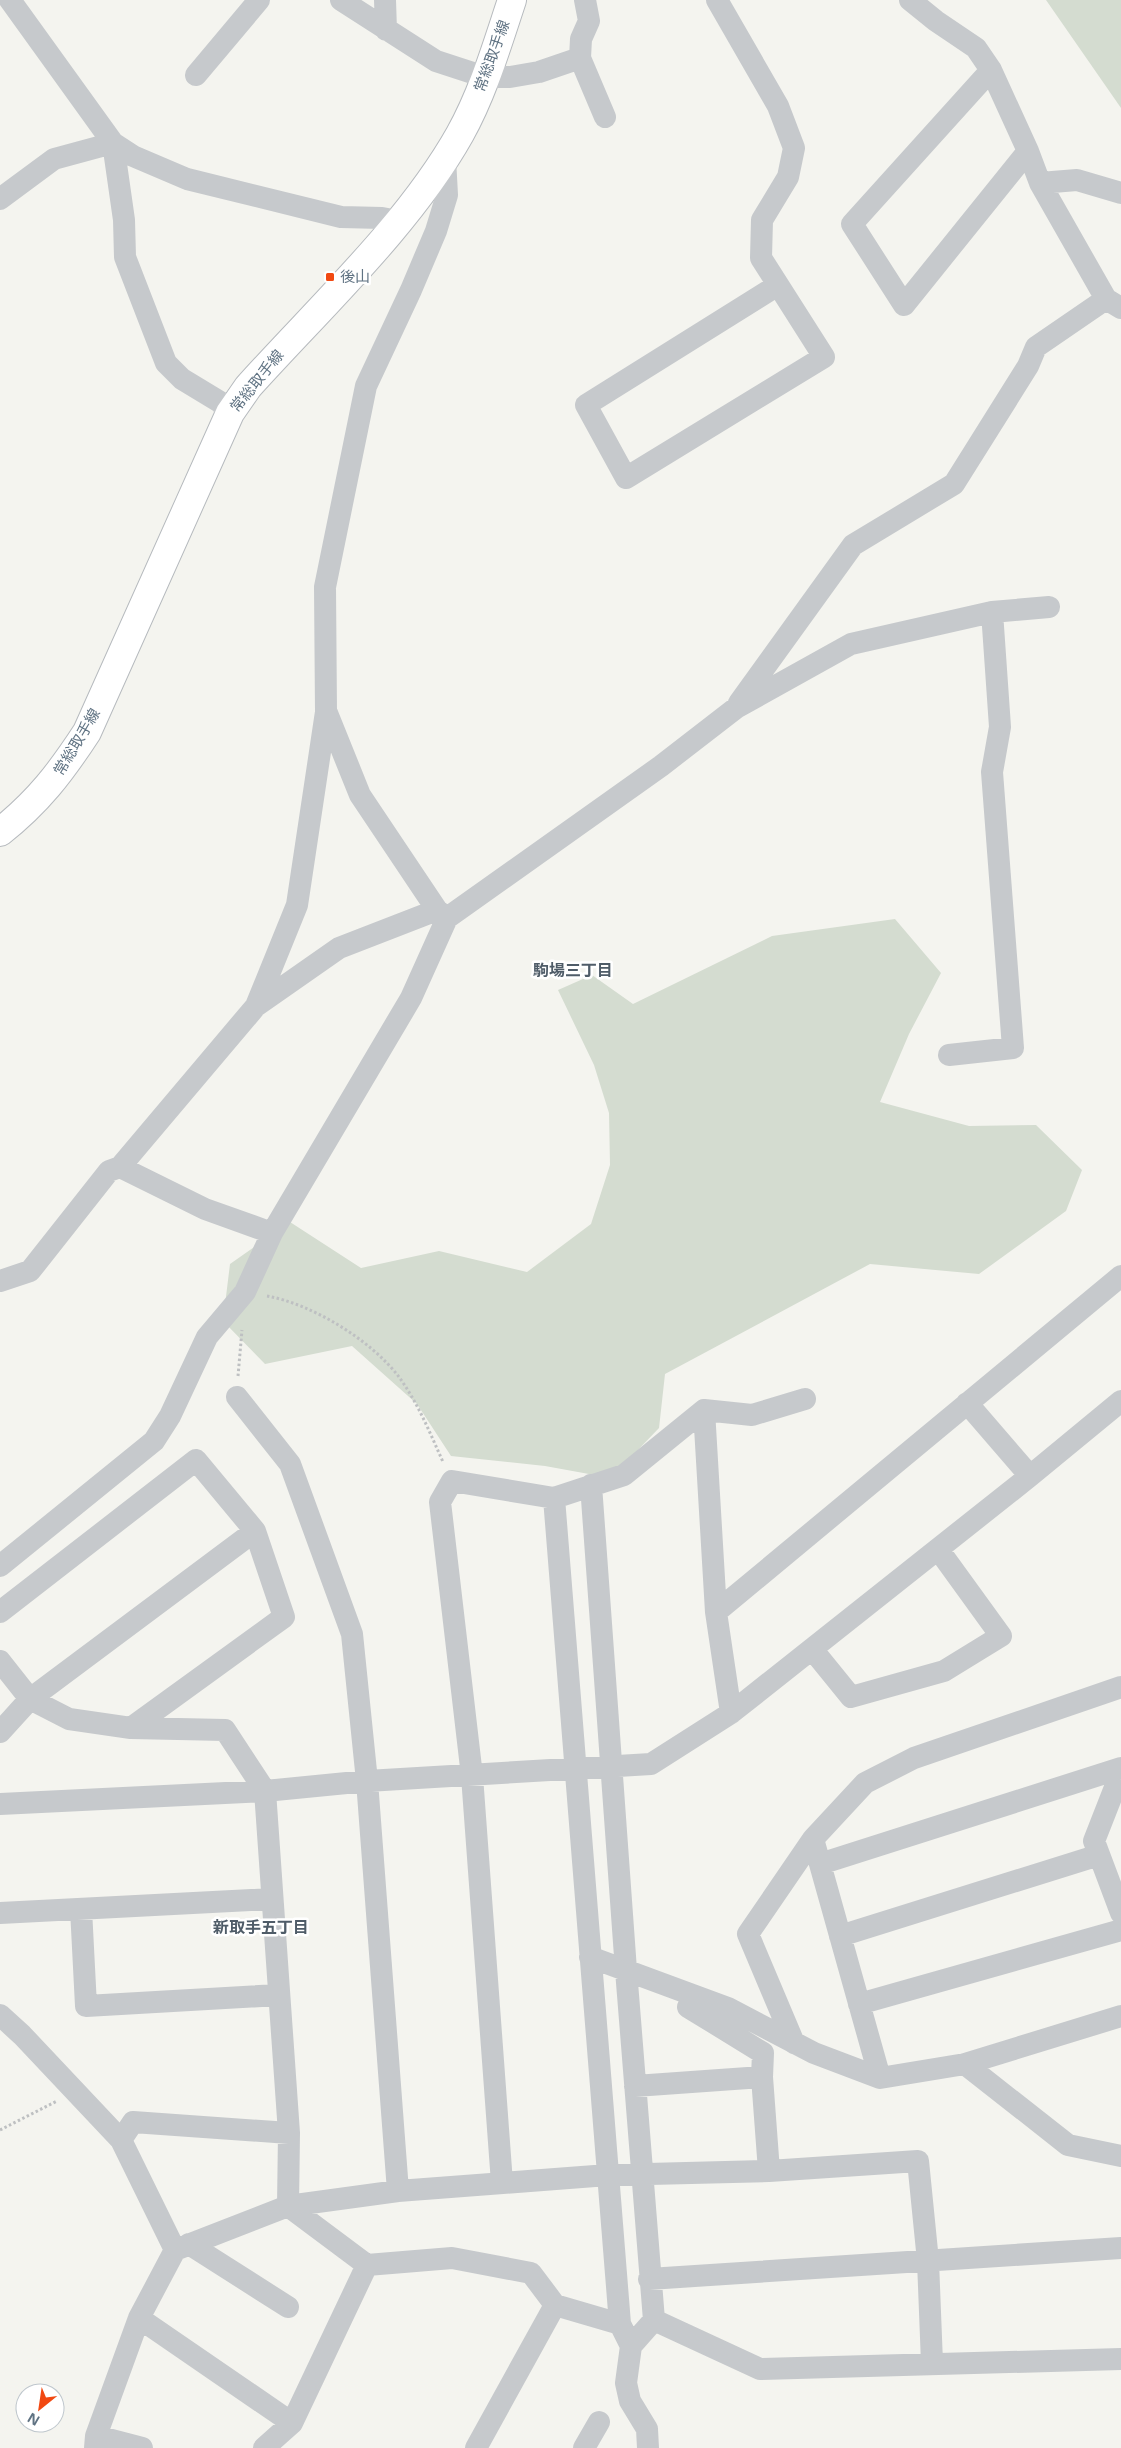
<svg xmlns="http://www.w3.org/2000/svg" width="1121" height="2448" font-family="'Noto Sans','Noto Sans JP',sans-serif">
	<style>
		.green { fill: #d4dcd0 }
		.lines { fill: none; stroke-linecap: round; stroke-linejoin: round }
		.major-casing { stroke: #b6babe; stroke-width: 30 }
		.path { stroke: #bec0c2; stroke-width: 3; stroke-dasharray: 2.5 2.5; stroke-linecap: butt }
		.minor { stroke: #c6c9cc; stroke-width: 22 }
		.major { stroke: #fff; stroke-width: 28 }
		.poi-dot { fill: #f14912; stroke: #fff; stroke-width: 2 }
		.labels { text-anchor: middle; stroke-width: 5; stroke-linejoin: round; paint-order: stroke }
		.street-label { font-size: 15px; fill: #607383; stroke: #fff }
		.poi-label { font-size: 15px; fill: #607383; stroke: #fff; text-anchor: start }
		.neighbourhood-label { font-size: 16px; font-weight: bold; fill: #4f5c68; stroke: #fff }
	</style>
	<rect width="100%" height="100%" fill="#f4f4ef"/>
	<path class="green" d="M1046,0H1121V108Z
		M895,919L941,973L909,1034L880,1102L969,1126L1036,1125L1082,1170L1066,1211L979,1274L870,1264L665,1374L659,1428L611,1478L545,1466L451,1456L417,1404L352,1346L265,1364L223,1321L230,1264L290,1222L361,1268L439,1251L527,1272L591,1224L610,1165L609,1113L594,1065L558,990L592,975L633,1004L772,936Z"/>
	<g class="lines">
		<g class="major-casing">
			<path id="major" d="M0,832C38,802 61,772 87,732L230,413L248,387C318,309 409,225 460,134C483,93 497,45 512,0"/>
		</g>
		<path class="path" d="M267,1296C312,1304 371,1340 399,1377C418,1403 430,1433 443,1462
			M238,1376L242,1330
			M0,2130L57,2101"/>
		<path class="minor" d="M10,0L113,143L133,156L187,179L341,217L382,218L398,221
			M341,0L436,61L485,77H510L539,72L580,58
			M385,0L386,30
			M585,0L589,21L581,39L580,58L605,117
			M717,0L778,106L794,148L788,177L762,220L761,258L824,357L626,478L586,405L778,285
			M910,0L936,21L976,48L991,70L1028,151L1040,183L1077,180L1121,193
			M991,70L852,224L904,305L1028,151
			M196,75L259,0
			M1040,183L1106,299L1121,308
			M0,199L54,159L113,143L124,220L125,257L166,363L182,379L220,402L230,413
			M739,703L853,545L954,484L1028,366L1036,347L1106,299
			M327,713L360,795L437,910L447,918L661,766L736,708L851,644L992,612L1049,607
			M256,1006L339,948L437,910
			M949,1055L1013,1048L992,772L1000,727L992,612
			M120,1167L205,1209L272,1233
			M0,1281L30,1271L109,1171L120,1167L256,1006L297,905L326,712L325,587L366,386L411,290L436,231L447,195L445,158
			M237,1397L290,1464L352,1634L367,1781L398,2191
			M967,1403L1030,1476
			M554,1498L620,2324L631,2346L654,2320L626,1970L591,1485
			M0,1566L154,1441L170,1416L207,1337L245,1292L272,1233L411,998L447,918
			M0,1612L196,1460L255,1531L284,1617L131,1728
			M716,1612L1121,1276
			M812,1649L851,1697L944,1671L1001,1636L938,1549
			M0,1661L30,1699L255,1531
			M731,1713L716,1612L704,1410L752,1415L805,1399
			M0,1732L30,1699L69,1719L131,1728L225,1730L265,1791L289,2133L288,2206L367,2265L452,2258L531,2273L555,2305L620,2324
			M1121,1772L1094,1841L1121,1913
			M0,1804L265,1791L367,1781L651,1764L731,1713L1030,1476L1121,1401
			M820,1864L1121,1768
			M81,1909L86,2006L278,1995
			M0,1913L272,1899
			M840,1936L1099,1855
			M590,1957L728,2008L814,2053L880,2078L965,2064L1121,2016
			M859,2004L1121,1930
			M688,2007L763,2053L762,2077L769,2171
			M0,2015L22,2035L121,2140L175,2250L139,2318L96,2436L95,2448
			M794,2043L748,1934L813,1839
			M965,2064L1068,2145L1121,2156
			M880,2078L813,1839L865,1783L914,1758L1121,1687
			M635,2086L762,2077
			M121,2140L133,2122L289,2133
			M502,2183L472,1776L440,1502L452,1481L554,1498L624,1475L704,1410
			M189,2244L288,2307
			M175,2250L288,2206L398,2191L608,2175L769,2171L918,2161L928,2261L932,2363
			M649,2279L1121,2248
			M139,2318L292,2423
			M654,2320L760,2369L1121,2359
			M631,2346L626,2383L630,2401L647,2429L648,2448
			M96,2436L142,2448
			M264,2448L292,2423L367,2265
			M476,2448L555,2305
			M584,2448L599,2422"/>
		<use href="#major" class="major"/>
	</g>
	<rect class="poi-dot" x="325" y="272" width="10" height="10" rx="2.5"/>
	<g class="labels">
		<g class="street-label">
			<text transform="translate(492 56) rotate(-70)" y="5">常総取手線</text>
			<text transform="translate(257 381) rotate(-51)" y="5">常総取手線</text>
			<text transform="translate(77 742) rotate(-59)" y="5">常総取手線</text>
		</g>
		<g class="poi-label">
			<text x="340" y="282">後山</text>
		</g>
		<g class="neighbourhood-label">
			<text x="573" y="976">駒場三丁目</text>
			<text x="261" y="1933">新取手五丁目</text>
		</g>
	</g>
	<g transform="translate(40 2408) rotate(210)"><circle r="24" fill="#ffffff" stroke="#bfc7cd"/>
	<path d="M0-4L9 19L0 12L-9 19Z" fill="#f14912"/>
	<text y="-8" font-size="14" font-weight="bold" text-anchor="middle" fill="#607383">N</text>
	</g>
</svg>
